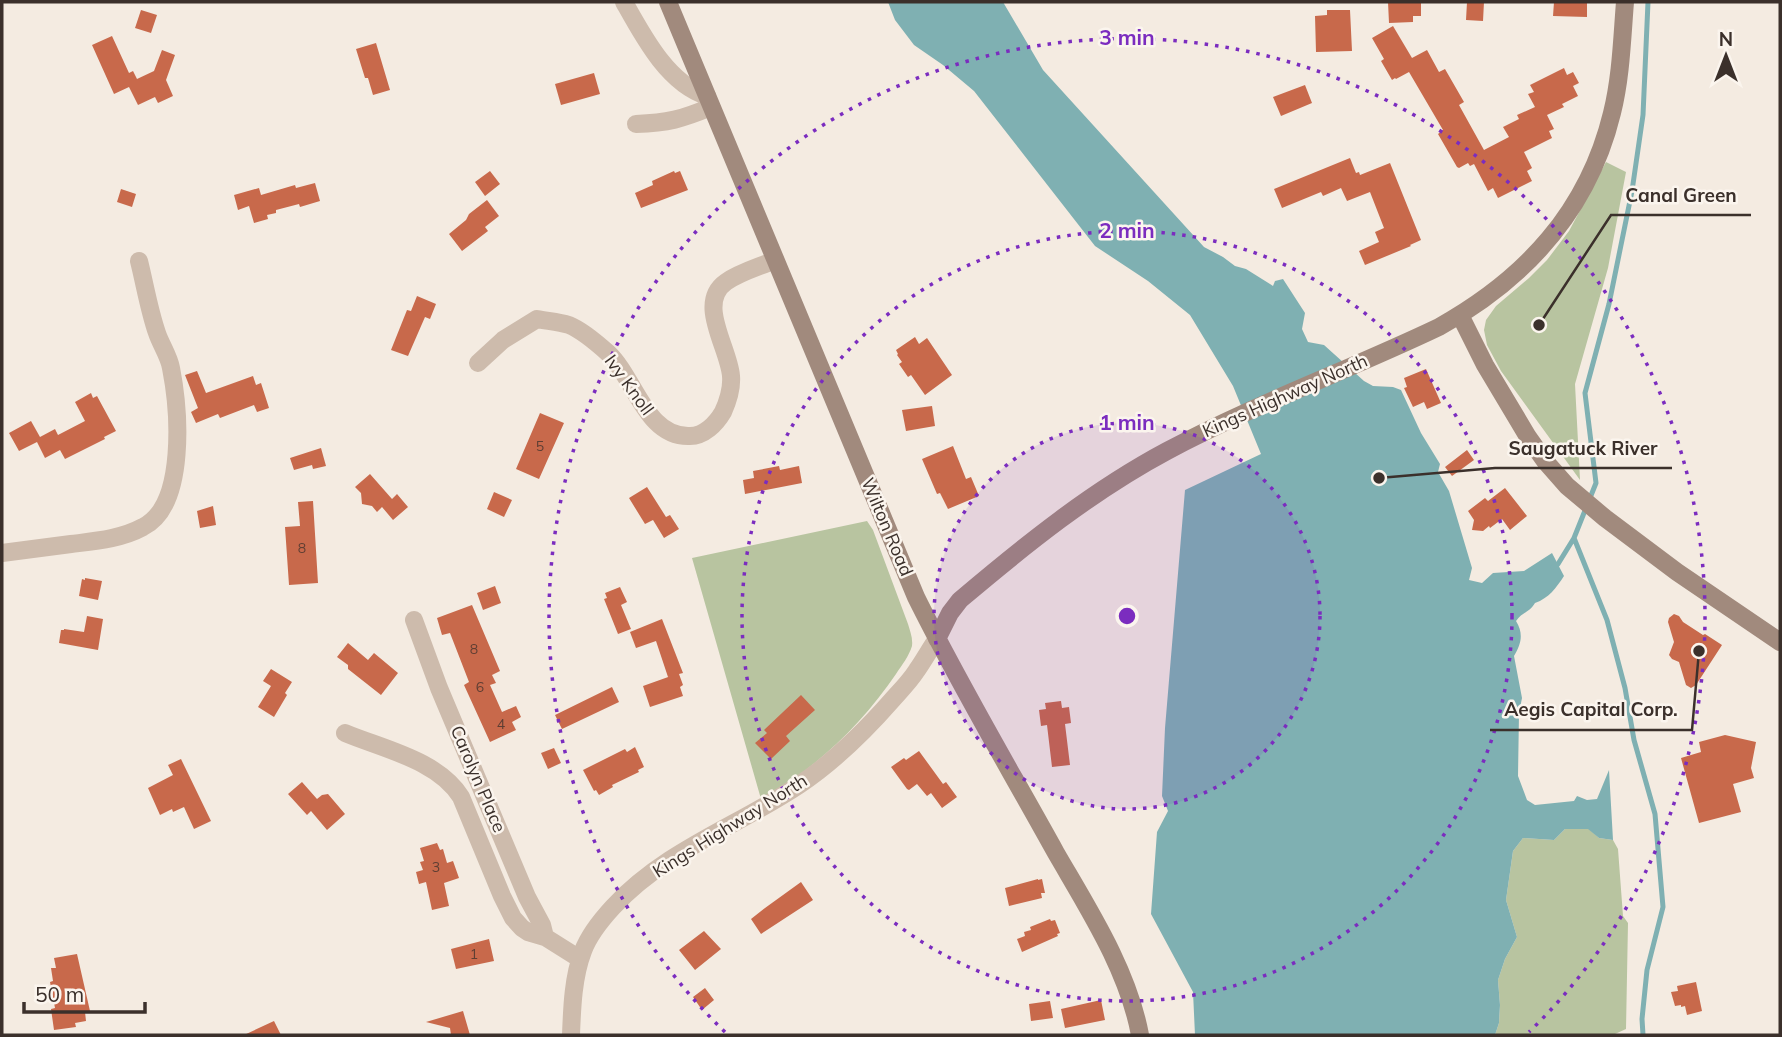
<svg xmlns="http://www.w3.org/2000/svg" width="1782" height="1037" font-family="Mulish,sans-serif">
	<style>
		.green { fill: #b8c4a0 }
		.water { fill: #7fb0b2 }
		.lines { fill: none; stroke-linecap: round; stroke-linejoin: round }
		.stream { stroke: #7fb0b2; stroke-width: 5 }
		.building { fill: #c8694b }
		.street { stroke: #cdbbac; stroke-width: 18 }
		.secondary { stroke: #a18a7d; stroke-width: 18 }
		.ring { fill: none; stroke: #7b2cbf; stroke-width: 3.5; stroke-dasharray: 3.5 7 }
		.labels { text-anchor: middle; stroke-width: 5; stroke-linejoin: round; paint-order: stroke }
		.number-label { font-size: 14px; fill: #5e3e33 }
		.street-label { font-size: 18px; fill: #3b302b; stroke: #fbf5ee }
		.centre { fill: #7b2cbf; stroke: #fbf5ee; stroke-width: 3.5 }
		.ring-label { font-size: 21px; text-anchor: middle; font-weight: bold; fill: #7b2cbf; stroke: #fbf5ee; stroke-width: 5; stroke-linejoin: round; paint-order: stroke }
		.leader { fill: none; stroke: #3b302b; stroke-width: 2.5 }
		.callout-dot { fill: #3b302b; stroke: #fbf5ee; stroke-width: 2.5 }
		.callout-label { font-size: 19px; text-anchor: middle; font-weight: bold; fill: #3b302b; stroke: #fbf5ee; stroke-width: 5; stroke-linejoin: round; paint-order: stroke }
	</style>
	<rect width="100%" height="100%" fill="#f4ebe1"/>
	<path class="green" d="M1606,162L1626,172L1608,268L1575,384L1580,480L1501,371L1487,345L1484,330L1486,320L1496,306L1529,278L1547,260L1569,231Z
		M867,521L873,530L908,624C910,631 913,638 912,646C909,656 902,665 896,674C862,724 815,770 761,799L692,558Z
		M1565,829H1589L1599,838L1613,840L1618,849L1623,916L1628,923L1626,1029L1615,1034L1495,1035L1499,1023L1500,1005L1498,980L1505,959L1517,937L1506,900L1513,851L1523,838L1554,840Z"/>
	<path class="water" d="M888,2H1003L1043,70L1204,247L1223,257L1235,266L1246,269L1273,286L1275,281L1283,279L1305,313L1302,329L1308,342L1324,345L1364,381L1373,386L1393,387L1401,390L1421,433L1440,464L1438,472L1449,491L1472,568L1469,580L1482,583L1493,573L1524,571L1552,553L1564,576C1556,588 1549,598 1535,603C1529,613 1522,612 1516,621C1524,634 1521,644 1514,656L1522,698L1519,713L1518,776L1527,800L1535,805L1574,801L1577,796L1587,800L1597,799L1609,770L1613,840L1599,838L1588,829H1565L1554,840L1523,838L1513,851L1506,900L1517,937L1505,959L1498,980L1500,1005L1499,1023L1495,1035H1195L1193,992L1151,914L1157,832L1168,811L1162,796L1165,728L1185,490L1261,454L1233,386L1190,315L1148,281L1095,246L974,91L943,65L914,45L895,20Z"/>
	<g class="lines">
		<path class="stream" d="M1553,567L1558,564L1574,538
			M1643,1035L1642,1019L1647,970L1663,907L1655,814L1634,740L1625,688L1607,620L1574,538L1596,483L1585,393L1609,304L1632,191L1643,115L1648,2"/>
	</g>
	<path class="building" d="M1388,2H1421V16H1413V22L1389,23Z
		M1467,2H1484L1483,21L1466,20Z
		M1554,2H1587V17L1553,16Z
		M141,10L157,15L151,33L135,28Z
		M1327,10H1350L1352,51L1316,52L1315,16L1327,15Z
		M1393,26L1412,58L1427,50L1439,72L1445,69L1464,102L1459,105L1484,150L1509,137L1503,127L1519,119L1517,115L1535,107L1528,94L1534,92L1530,85L1564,68L1567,75L1573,72L1579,83L1573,86L1578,96L1562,104L1564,107L1547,115L1554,129L1549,131L1552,138L1524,152L1532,168L1527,171L1532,181L1498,198L1493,188L1488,191L1474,164L1470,166L1468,163L1459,168L1457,167L1438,134L1443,130L1409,72L1396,79L1395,78L1392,80L1381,61L1384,59L1372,38Z
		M112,36L129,73L133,71L137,79L154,71L162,50L175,55L166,80L173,96L158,103L155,97L138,105L129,87L114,94L92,45Z
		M376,43L390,90L373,95L368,78H365L356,49Z
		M594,73L600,94L561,105L555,84Z
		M1305,85L1312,103L1281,116L1273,97Z
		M1350,158L1356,173L1359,172L1360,175L1390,163L1421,240L1410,245L1411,246L1365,265L1359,251L1379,242L1375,232L1384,228L1370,192L1347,201L1341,188L1323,196L1321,192L1282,208L1274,189Z
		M490,171L500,184L485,196L475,182Z
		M674,171L675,173L680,171L688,190L641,208L635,193L653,185L652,181Z
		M315,183L320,201L300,207L299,204L276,210V213L267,215L268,219L254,223L249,206L238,210L234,195L259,188L261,195L295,185L296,188Z
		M121,189L136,194L132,207L117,202Z
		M487,200L499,216L485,227L488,231L462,251L449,234L466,220L469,214Z
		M417,296L436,304L430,319L425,317L408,356L391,350L407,310L411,311Z
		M915,337L919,344L927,338L952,375L925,395L911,375L908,377L899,364L902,362L897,355L898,354L896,350Z
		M1426,369L1441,403L1427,409L1424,402L1413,407L1404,388L1407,387L1404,378Z
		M197,371L206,393L253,376L256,385L261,383L269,408L257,412L254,405L220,418L218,414L196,423L191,412L198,408L185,375Z
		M91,393L93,398L97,396L116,431L104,437L105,439L65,459L60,450L45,458L37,442L19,451L9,433L31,421L40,437L55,429L58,435L85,421L75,402Z
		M932,406L935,426L906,431L902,410Z
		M540,413L564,423L539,479L516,469Z
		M953,446L966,479L971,477L979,496L948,509L940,493L937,494L922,459Z
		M321,448L326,466L313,469L312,465L294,470L290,458Z
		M1467,450L1474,460L1452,476L1445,467Z
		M779,466L780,470L799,466L802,483L745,494L743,480L754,478L753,471Z
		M370,474L392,499L397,494L408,507L393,520L382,507L377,512L372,506L362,504L361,493L355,487Z
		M647,487L666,517L670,515L679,529L664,538L653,520L645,524L629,498Z
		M1505,488L1527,516L1510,530L1502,519L1490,528L1489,526L1483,531L1472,530L1474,520L1468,511L1485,498L1488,501Z
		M494,492L512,500L504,517L487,509Z
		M313,501L318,583L289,585L285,527L300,526L298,502Z
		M213,506L216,525L200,528L197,511Z
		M85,578L102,581L98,600L79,596L82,579L85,580Z
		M495,586L501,603L483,610L477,593Z
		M620,587L627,602L621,605L631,629L618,634L604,599L607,598L605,593Z
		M472,605L500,671L492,675L496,683L490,685L502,712L516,706L521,717L512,722L516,730L490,742L464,685L469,682L450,633L442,635L437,618Z
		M1674,614L1679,616L1683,622L1703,635L1705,634L1722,645L1696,685L1691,688L1686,685L1679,662L1672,659L1669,655L1674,642L1668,622L1669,618Z
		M87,616L103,619L98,650L59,643L61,630H64V629L84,632Z
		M662,619L683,673L679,674L683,685L680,687L683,696L650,707L643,686L671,676L668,677L656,641L636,648L630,632Z
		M348,643L368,660L374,653L398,673L381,695L348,669V665L337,657Z
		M271,669L292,682L285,693L287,695L274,717L258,707L271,686L263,681Z
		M612,687L619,702L562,729L555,715Z
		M801,695L815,710L786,736L790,741L771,759L755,743L767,733L764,730Z
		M1061,701L1062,708L1069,707L1071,723L1065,724L1070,765L1052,767L1047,725L1041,726L1039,710L1046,709L1045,703Z
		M1725,735L1756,742L1751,768L1754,778L1733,784L1741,812L1699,823L1681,758L1701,752L1699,742Z
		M635,747L644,767L638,770L639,772L612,785L613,787L599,795L596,790L594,791L583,770L625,749L627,752Z
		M554,748L561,763L548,769L541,753Z
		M919,751L943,784L946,782L957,797L942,808L931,793L927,796L917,784L909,790L907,789L891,767L904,758L906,760Z
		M181,759L211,821L194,829L184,807L173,812L172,809L160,815L148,788L173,775L168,765Z
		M302,782L317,799L322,795L328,794L345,814L327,830L311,811L307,815L288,794Z
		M437,843L440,850L443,849L447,863L453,861L459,878L444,883L449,906L432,910L426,882L419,884L416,872L423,870L420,862L424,861L420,848Z
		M1038,879V880L1042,879L1045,893H1041L1042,898L1009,906L1005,888Z
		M801,882L813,900L761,934L751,919L765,908Z
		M1050,919L1051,921L1055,920L1060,933L1057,934L1058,936L1022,952L1017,939L1025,936L1024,932L1031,930L1030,927Z
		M704,931L721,949L695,970L679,950Z
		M489,939L494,961L456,969L451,949Z
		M77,954L90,1011L85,1012L86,1021L75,1023L76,1027L54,1030L51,1009L55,1008L50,982L53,981L51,968H56L54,958Z
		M1696,982L1702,1011L1687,1015L1685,1006L1681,1007V1005L1675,1006L1671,992L1678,991L1677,986Z
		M705,988L714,1000L702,1010L693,997Z
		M1101,1000L1105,1020L1065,1028L1061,1009Z
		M1050,1001L1053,1018L1031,1021L1029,1004Z
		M463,1011L470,1035H451L450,1028L426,1022Z
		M274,1021L281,1035H244Z"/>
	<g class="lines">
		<path class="street" d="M624,2C643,36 668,84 707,96
			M636,124C668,123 682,119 711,107
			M478,363L503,340L537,319C547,321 559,322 569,325C581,330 598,344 608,353C635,378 646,438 690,436C704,436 716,424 723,412C728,401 732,388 731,376C729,348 696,303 726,282C740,272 759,267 775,260
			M2,553C25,550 48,547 71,544C95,541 121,539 143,527C187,505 179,409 171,368C169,356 161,345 157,333C149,310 145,285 139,261
			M414,620L439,688L527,897L542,925L545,937
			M345,733C383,749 438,760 461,797L502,896L513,918L522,928L528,932L545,937L580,959
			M571,1035C572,1008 573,977 583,951C589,935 601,920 613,907C666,850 736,827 799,785C835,761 865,731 893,699C901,690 910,681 917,670C924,660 930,649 937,639"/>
		<path class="secondary" d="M668,2L916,597C959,684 1009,768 1056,853C1089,910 1128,970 1140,1035
			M1460,315L1485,365L1528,437L1545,461L1567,486L1605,518L1677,572L1780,642
			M937,639L950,613L960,600C1025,545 1092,491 1167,451C1255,404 1349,370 1439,327C1525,279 1588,212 1612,113C1621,77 1622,39 1625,2"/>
	</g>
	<circle cx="1127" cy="616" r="193" fill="#7b2cbf" fill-opacity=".12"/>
	<g class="ring">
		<circle cx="1127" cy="616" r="193"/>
		<circle cx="1127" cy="616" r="385"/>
		<path d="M725 1032A578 578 0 1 1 1529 1032"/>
	</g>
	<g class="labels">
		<g class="number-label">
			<text x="540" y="451">5</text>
			<text x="302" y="553">8</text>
			<text x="474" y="654">8</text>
			<text x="480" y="692">6</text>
			<text x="501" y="729">4</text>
			<text x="436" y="872">3</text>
			<text x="474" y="959">1</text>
		</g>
		<g class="street-label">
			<text transform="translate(629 385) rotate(54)" y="6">Ivy Knoll</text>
			<text transform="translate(1285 396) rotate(-24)" y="6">Kings Highway North</text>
			<text transform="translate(887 527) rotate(67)" y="6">Wilton Road</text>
			<text transform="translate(478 779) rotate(67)" y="6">Carolyn Place</text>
			<text transform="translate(730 826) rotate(-32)" y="6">Kings Highway North</text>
		</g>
	</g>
	<circle cx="1127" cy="616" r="10" class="centre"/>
	<g class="ring-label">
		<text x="1127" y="45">3 min</text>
		<text x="1127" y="238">2 min</text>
		<text x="1127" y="430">1 min</text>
	</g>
	<path class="leader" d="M1539 325L1611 215H1751M1379 478L1495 468H1672M1699 651L1692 730H1490"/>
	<g class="callout-dot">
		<circle cx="1539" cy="325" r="7"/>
		<circle cx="1379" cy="478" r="7"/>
		<circle cx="1699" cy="651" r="7"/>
	</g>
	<g class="callout-label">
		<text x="1681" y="202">Canal Green</text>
		<text x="1583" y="455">Saugatuck River</text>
		<text x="1591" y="716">Aegis Capital Corp.</text>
	</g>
	<rect width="1782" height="1037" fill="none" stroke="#3b302b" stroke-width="7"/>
	<g transform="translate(1726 56)" stroke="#fbf5ee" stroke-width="5" paint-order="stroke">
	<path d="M0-5L12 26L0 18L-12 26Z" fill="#3b302b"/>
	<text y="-10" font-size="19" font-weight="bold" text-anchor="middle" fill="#3b302b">N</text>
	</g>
	<path d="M24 1002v10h121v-10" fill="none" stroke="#3b302b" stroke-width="3.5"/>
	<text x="35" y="1002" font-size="21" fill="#3b302b" stroke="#fbf5ee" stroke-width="5" paint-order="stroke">50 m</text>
</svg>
